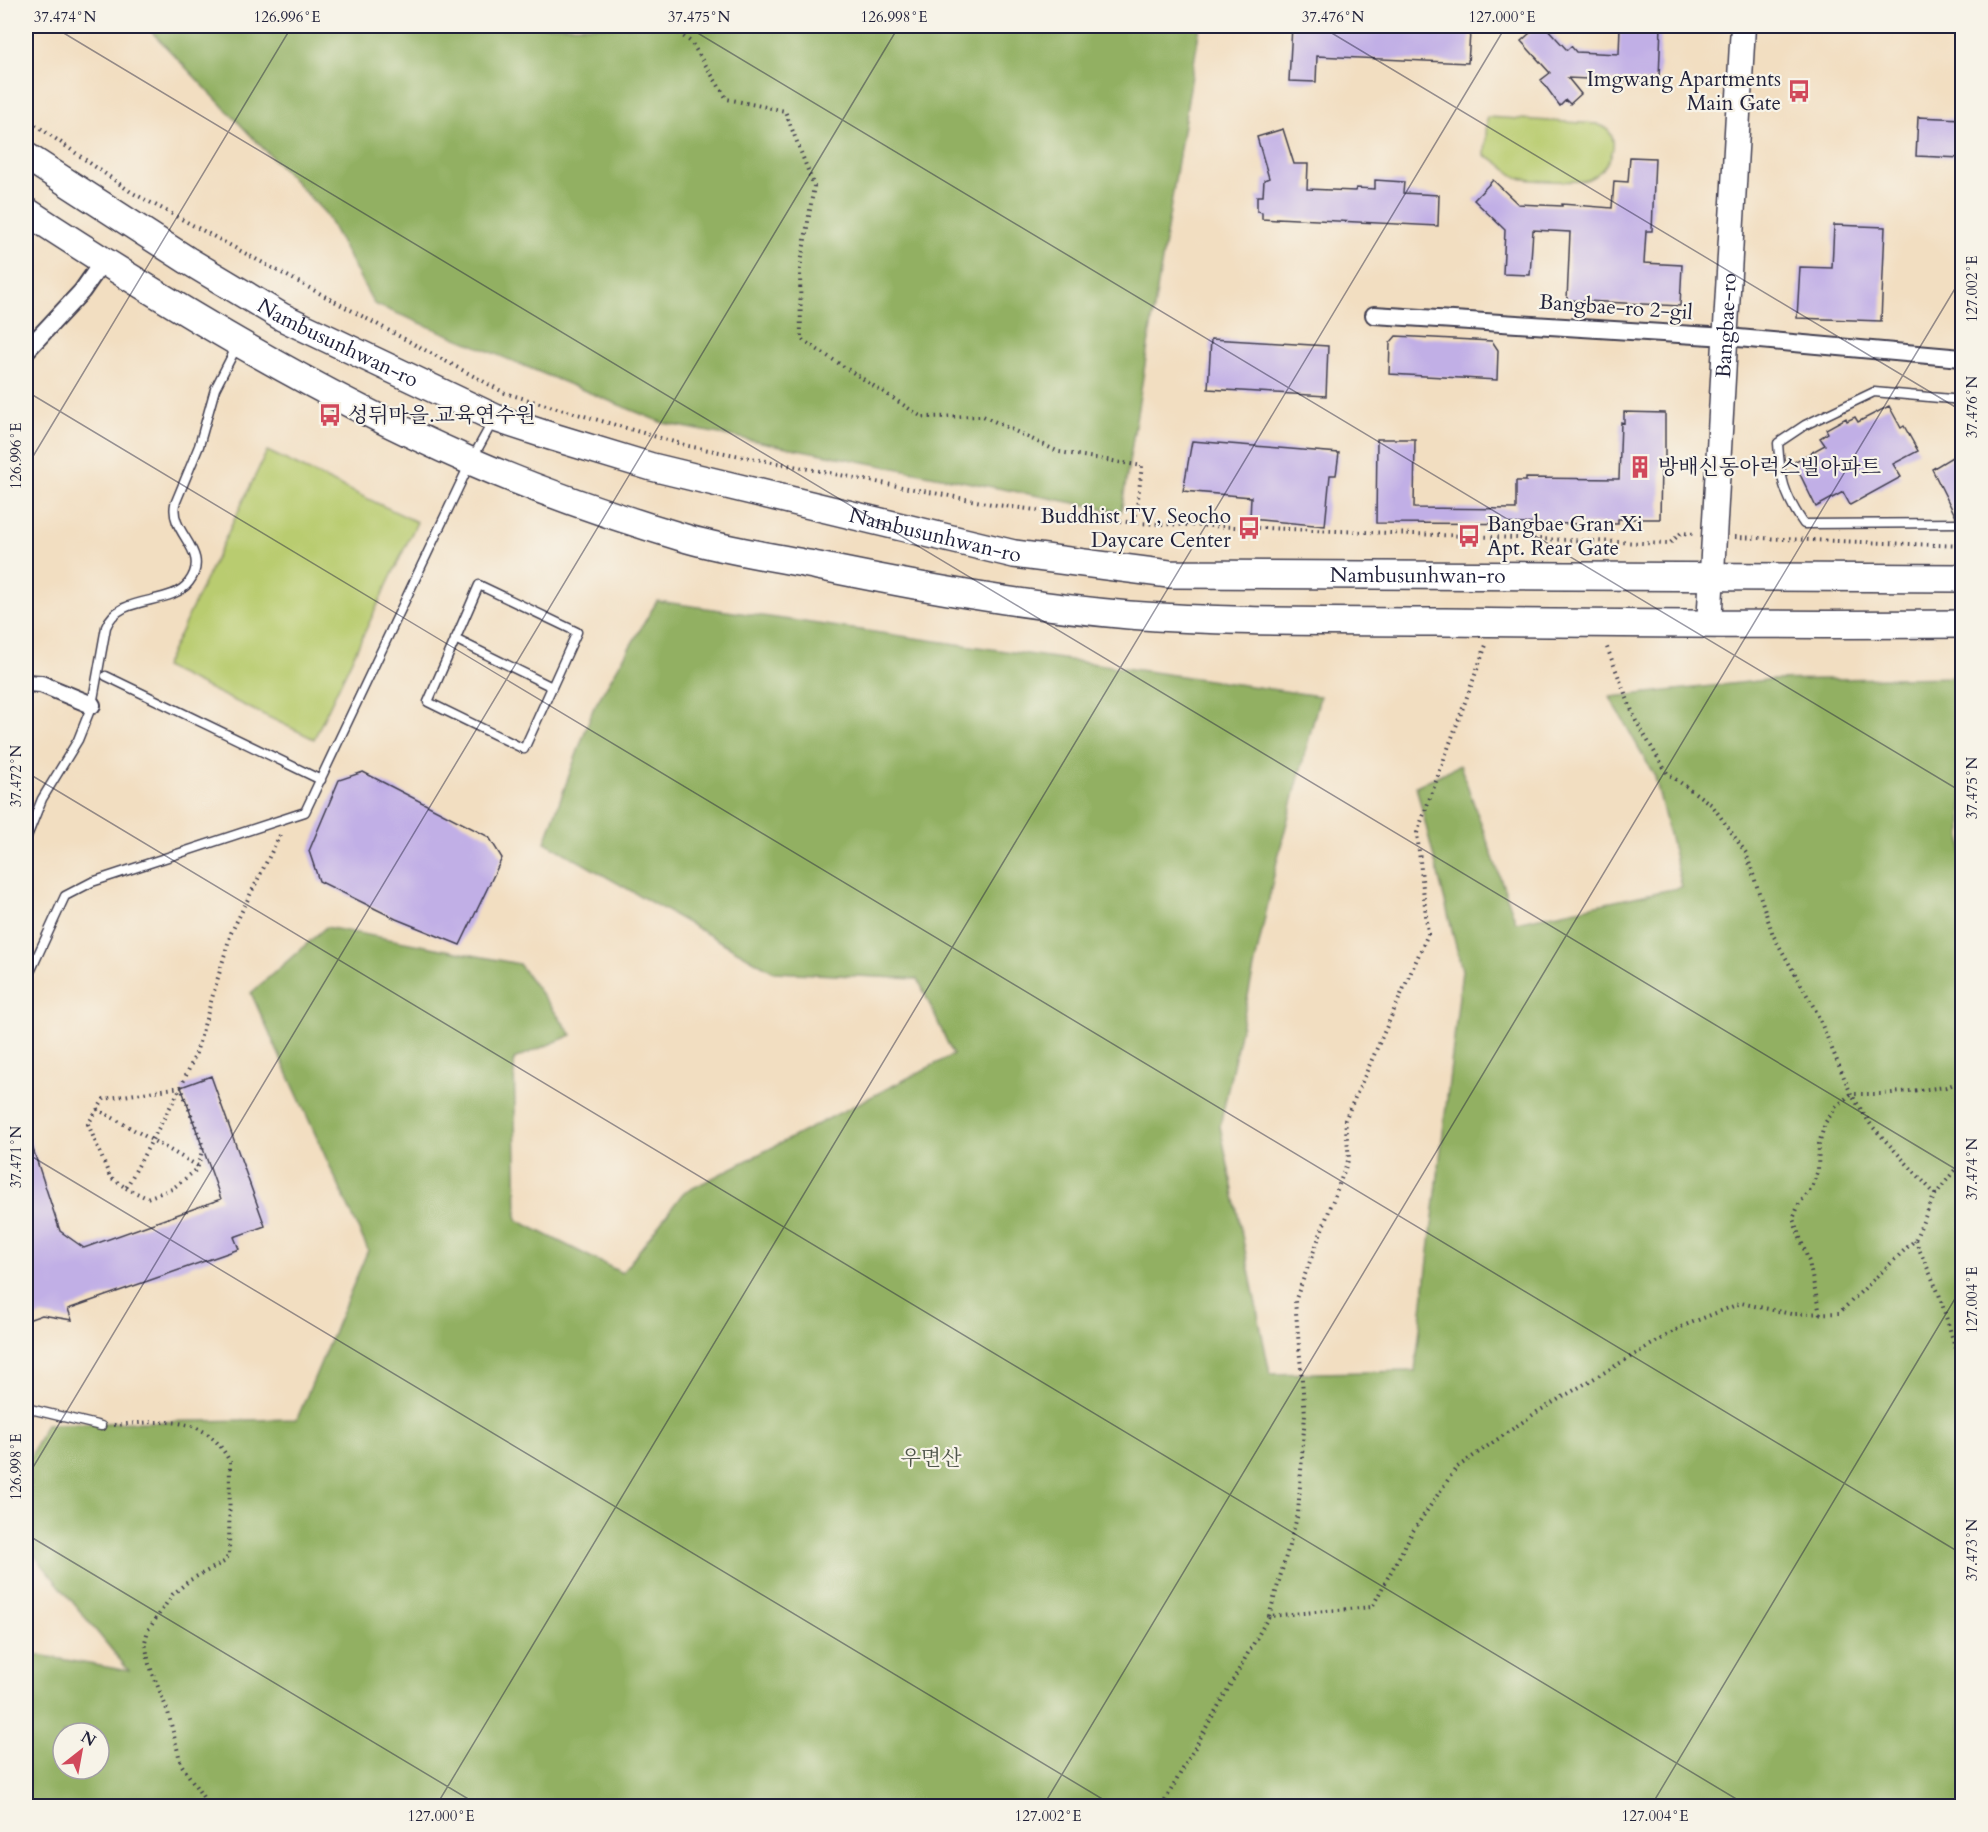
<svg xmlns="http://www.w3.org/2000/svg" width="1988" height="1832" font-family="Cardo,'Noto Serif KR',serif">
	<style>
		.green { fill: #b9cc70; stroke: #6e7756; stroke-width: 1.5 }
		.forest { fill: #92b062; stroke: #5a694e; stroke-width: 1.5; fill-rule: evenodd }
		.building { fill: #c1afe6 }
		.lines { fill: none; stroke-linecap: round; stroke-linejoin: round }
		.service-casing { stroke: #413e4f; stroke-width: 11 }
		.minor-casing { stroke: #413e4f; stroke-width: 20 }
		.secondary-casing { stroke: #413e4f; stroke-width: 27 }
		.primary-casing { stroke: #413e4f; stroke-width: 30 }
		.path { stroke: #413e4f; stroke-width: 4; stroke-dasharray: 1.5 4.5; stroke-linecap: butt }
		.service { stroke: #fff; stroke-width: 8 }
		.minor { stroke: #fff; stroke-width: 16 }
		.secondary { stroke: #fff; stroke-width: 24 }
		.primary { stroke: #fff; stroke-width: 27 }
		.ticks { fill: none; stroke: #22223b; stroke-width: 1.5; stroke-opacity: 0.45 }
		.labels { text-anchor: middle; stroke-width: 4.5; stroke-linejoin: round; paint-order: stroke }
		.poi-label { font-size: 21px; fill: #22223b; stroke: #f7f3e8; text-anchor: start }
		.street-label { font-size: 21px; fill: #22223b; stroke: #f7f3e8 }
		.park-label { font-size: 21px; fill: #4f554b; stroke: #f7f3e8 }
		.neatline { fill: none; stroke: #22223b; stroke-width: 2 }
		.ticks-label { font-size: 15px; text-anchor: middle; fill: #22223b }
	</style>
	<rect width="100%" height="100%" fill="#f7f3e8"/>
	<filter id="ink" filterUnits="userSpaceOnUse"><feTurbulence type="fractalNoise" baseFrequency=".0167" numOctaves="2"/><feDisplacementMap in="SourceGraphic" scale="12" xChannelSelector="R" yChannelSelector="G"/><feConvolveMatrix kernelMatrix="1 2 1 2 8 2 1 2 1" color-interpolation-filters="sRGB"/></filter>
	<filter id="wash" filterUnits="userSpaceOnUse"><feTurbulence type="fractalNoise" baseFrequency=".008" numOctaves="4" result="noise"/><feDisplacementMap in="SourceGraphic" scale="24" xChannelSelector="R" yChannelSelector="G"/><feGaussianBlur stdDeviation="1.35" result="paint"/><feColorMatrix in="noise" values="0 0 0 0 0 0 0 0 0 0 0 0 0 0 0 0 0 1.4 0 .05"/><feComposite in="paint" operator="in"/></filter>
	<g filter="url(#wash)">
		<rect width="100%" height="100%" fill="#f2dec1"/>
		<path class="green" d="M1487,117L1597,124C1631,135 1605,180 1580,181C1567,182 1530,181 1519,178C1506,173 1501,160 1485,156Z
			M267,451L417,522L314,739L164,667Z"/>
		<path class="forest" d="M146,26H1200L1121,512L663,423L374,304L325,213Z
			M657,601L1320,696L1277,861L1220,1126L1270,1374L1415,1371L1462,970L1416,786L1460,765L1516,922L1682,887L1655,777L1610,697L1767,680L1962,677V1806H26V1653L129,1671L26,1545V1466L46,1424L297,1419L368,1250L251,993L326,927L519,964L572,1035L514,1059L517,1220L622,1273L683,1193L953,1055L918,979L774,972L545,842L593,709ZM63,1733H99V1769H63Z"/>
		<g id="blocks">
			<path class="building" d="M1292,26H1334V29L1368,31V27L1403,29V26H1436L1435,31L1470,33L1468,63L1317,56L1316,82L1289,81Z
				M1538,26H1545L1567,50L1571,46L1576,52L1619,54L1620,27L1661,26L1659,78H1653V82L1568,78L1581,94L1570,104L1566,100L1560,106L1541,80L1550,73L1521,41Z
				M1918,117L1962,119V158L1916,156Z
				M1283,129L1294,164H1308L1307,189L1355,191L1356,188L1375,189V180L1404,182L1403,193L1439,195L1438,226L1277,218V220L1262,219V212L1257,211V196H1263L1264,180L1269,178L1257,137Z
				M1630,157L1655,158L1652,231H1646L1644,263L1682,265L1680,306L1567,300L1570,232L1533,230L1530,275L1503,274L1505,230L1474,200L1493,180L1518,204L1562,206V204L1612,208L1614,181L1628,182Z
				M1834,225L1885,227L1881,321L1797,318L1800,267L1832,268Z
				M1396,336L1492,341L1498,350L1497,380L1389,374L1390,343Z
				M1211,339L1328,346L1326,396L1208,389Z
				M1889,406L1901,428L1904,426L1918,451L1893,464L1901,477L1850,505L1843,492L1816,507L1794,462L1825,445L1820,438L1828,433L1826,429L1846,418L1847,421L1855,417L1858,422Z
				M1624,412L1665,413V465H1661L1660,519H1618V524L1376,523L1377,439H1415L1414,508L1516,509V481H1526V478L1619,479L1621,422L1624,423Z
				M1192,441L1339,453L1336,475H1330L1325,526L1250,519L1251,497L1183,491Z
				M1962,451V517H1956L1932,469Z
				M363,772L489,837L502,858L460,945L396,919L319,881L309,851L339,780Z
				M211,1076L265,1226L234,1237L239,1249L68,1309L72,1320L42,1315L28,1320L26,1311V1285L30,1284L26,1269V1137H29L60,1231L84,1248L221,1199L181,1087Z"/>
		</g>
	</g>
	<g filter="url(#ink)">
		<use href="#blocks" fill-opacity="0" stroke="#413e4f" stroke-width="1.5"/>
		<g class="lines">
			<g class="service-casing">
				<path id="service" d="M1962,400L1874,392L1805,425L1778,443C1780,478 1784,495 1804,524L1962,523
					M479,585L577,632L524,749L428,702Z
					M455,639L552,687
					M106,676L321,780
					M26,839L42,799L78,740L92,705L106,627C119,593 171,607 189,582C212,551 169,534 175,504L199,446L215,389L237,346
					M30,972L65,896L92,882L305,812L471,461L493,421
					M26,1408L101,1426"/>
			</g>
			<g class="minor-casing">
				<path id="minor" d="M1374,315L1727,337L1962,358
					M26,351L82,291L103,261
					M26,683L41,684L92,705"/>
			</g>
			<g class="secondary-casing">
				<g id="secondary">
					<path id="s1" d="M1709,625L1743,26"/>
				</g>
			</g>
			<g class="primary-casing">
				<g id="primary">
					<path id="s2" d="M26,156L187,260L282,317L495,418L550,436L652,467L1014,554L1169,574L1962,578"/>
					<path d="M26,211C167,303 313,392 468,460C539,491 614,517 688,539C730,551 775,557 818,566C920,587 1024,606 1129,615C1233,623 1339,621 1444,622C1617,624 1790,625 1962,624"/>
				</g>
			</g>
			<path class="path" d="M669,26L691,42L727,99L785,111L814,186L800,269L801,339L922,417L983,416L1059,452L1142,466L1135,523
				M26,118L131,192L505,393L688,446L997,505L1135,523L1669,544L1681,533L1695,534
				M1735,537L1962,546
				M97,1109L198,1166
				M126,1188L147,1198L172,1189L196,1170L198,1166L203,1147L181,1087L104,1099L88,1124L110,1177L126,1188L181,1087L196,1053L231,933L280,835
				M1935,1195L1962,1161
				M1915,1240L1939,1294L1962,1369
				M1820,1314L1809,1262L1793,1219L1799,1204L1812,1188L1818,1170L1819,1144L1825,1123L1837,1106L1851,1094H1883L1946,1087L1962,1081
				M114,1425C161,1422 205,1411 230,1462L229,1555L224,1562L190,1580L173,1594L148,1630L145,1642L149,1664L168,1712L181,1764L209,1806
				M1269,1616L1298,1514L1305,1414L1295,1301L1349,1158L1345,1120L1428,934L1417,833L1486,645
				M1162,1806L1269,1616L1372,1607L1413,1531L1456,1468L1537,1412L1683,1326L1741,1303L1791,1314L1839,1313L1915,1240L1935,1194L1871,1125L1851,1094L1816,1011L1773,935L1746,853L1712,805L1667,773L1636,721L1606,645"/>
			<use href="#service" class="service"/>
			<use href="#minor" class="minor"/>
			<use href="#secondary" class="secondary"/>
			<use href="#primary" class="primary"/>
		</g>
	</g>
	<path class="ticks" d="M52,26L1962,1173M686,26L1962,792M1320,26L1962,411M1954,26L1962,30M26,391L1962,1554M26,468L292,26M26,772L1748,1806M26,1153L1114,1806M26,1479L899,26M26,1534L480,1806M436,1806L1506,26M1043,1806L1962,277M1651,1806L1962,1287"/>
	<defs>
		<g id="bus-bare" transform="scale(1.8)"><path d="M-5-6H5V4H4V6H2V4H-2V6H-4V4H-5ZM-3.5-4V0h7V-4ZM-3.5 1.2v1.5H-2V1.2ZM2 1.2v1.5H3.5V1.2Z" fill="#d1495b" stroke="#f7f3e8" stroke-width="2.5" paint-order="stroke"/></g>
		<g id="building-bare" transform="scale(1.8)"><path d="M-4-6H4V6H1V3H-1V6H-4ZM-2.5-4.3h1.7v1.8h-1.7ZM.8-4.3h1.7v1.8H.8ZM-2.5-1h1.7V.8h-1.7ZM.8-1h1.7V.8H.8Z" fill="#d1495b" stroke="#f7f3e8" stroke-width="2.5" paint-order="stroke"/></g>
	</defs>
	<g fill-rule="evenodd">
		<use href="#bus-bare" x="1799" y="91"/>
		<use href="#bus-bare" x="330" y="415"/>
		<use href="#building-bare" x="1640" y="467"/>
		<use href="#bus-bare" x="1249" y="528"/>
		<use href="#bus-bare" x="1469" y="536"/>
	</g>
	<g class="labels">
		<g class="poi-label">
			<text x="1781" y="86" text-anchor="end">Imgwang Apartments<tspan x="1781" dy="24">Main Gate</tspan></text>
			<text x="348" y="422">성뒤마을.교육연수원</text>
			<text x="1658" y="474">방배신동아럭스빌아파트</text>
			<text x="1231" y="523" text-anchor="end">Buddhist TV, Seocho<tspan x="1231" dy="24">Daycare Center</tspan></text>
			<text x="1487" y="531">Bangbae Gran Xi<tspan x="1487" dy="24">Apt. Rear Gate</tspan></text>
		</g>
		<g class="street-label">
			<text transform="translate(1616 307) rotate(4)" y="7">Bangbae-ro 2-gil</text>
			<text dy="7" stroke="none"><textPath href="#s1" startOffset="300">Bangbae-ro</textPath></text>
			<text dy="7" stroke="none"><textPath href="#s2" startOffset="364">Nambusunhwan-ro</textPath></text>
			<text dy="7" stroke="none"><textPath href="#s2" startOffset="994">Nambusunhwan-ro</textPath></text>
			<text dy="7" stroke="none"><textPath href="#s2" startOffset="1480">Nambusunhwan-ro</textPath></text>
		</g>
		<g class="park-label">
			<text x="931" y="1465">우면산</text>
		</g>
	</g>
	<rect width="1988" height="1832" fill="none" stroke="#f7f3e8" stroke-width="66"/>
	<g transform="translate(81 1751) rotate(31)"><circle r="28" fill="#f7f3e8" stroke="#a29fa3" stroke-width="1.5"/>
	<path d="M0-4.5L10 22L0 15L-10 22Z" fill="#d1495b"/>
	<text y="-9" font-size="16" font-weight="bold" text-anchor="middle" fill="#22223b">N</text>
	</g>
	<rect x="33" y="33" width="1922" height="1766" class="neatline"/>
	<g class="ticks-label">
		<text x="65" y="22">37.474°N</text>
		<text x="287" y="22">126.996°E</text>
		<text x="699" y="22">37.475°N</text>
		<text x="894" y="22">126.998°E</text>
		<text x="1333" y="22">37.476°N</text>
		<text x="1502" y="22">127.000°E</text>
		<text transform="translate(1972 289) rotate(-90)" y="5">127.002°E</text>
		<text transform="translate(1972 407) rotate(-90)" y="5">37.476°N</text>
		<text transform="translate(16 456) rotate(-90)" y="5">126.996°E</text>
		<text transform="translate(16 776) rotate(-90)" y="5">37.472°N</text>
		<text transform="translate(1972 788) rotate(-90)" y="5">37.475°N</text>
		<text transform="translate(16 1157) rotate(-90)" y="5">37.471°N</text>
		<text transform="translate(1972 1169) rotate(-90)" y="5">37.474°N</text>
		<text transform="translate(1972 1300) rotate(-90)" y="5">127.004°E</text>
		<text transform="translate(16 1467) rotate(-90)" y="5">126.998°E</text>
		<text transform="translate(1972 1550) rotate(-90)" y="5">37.473°N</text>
		<text x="441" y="1821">127.000°E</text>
		<text x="1048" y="1821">127.002°E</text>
		<text x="1655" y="1821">127.004°E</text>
	</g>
</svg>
